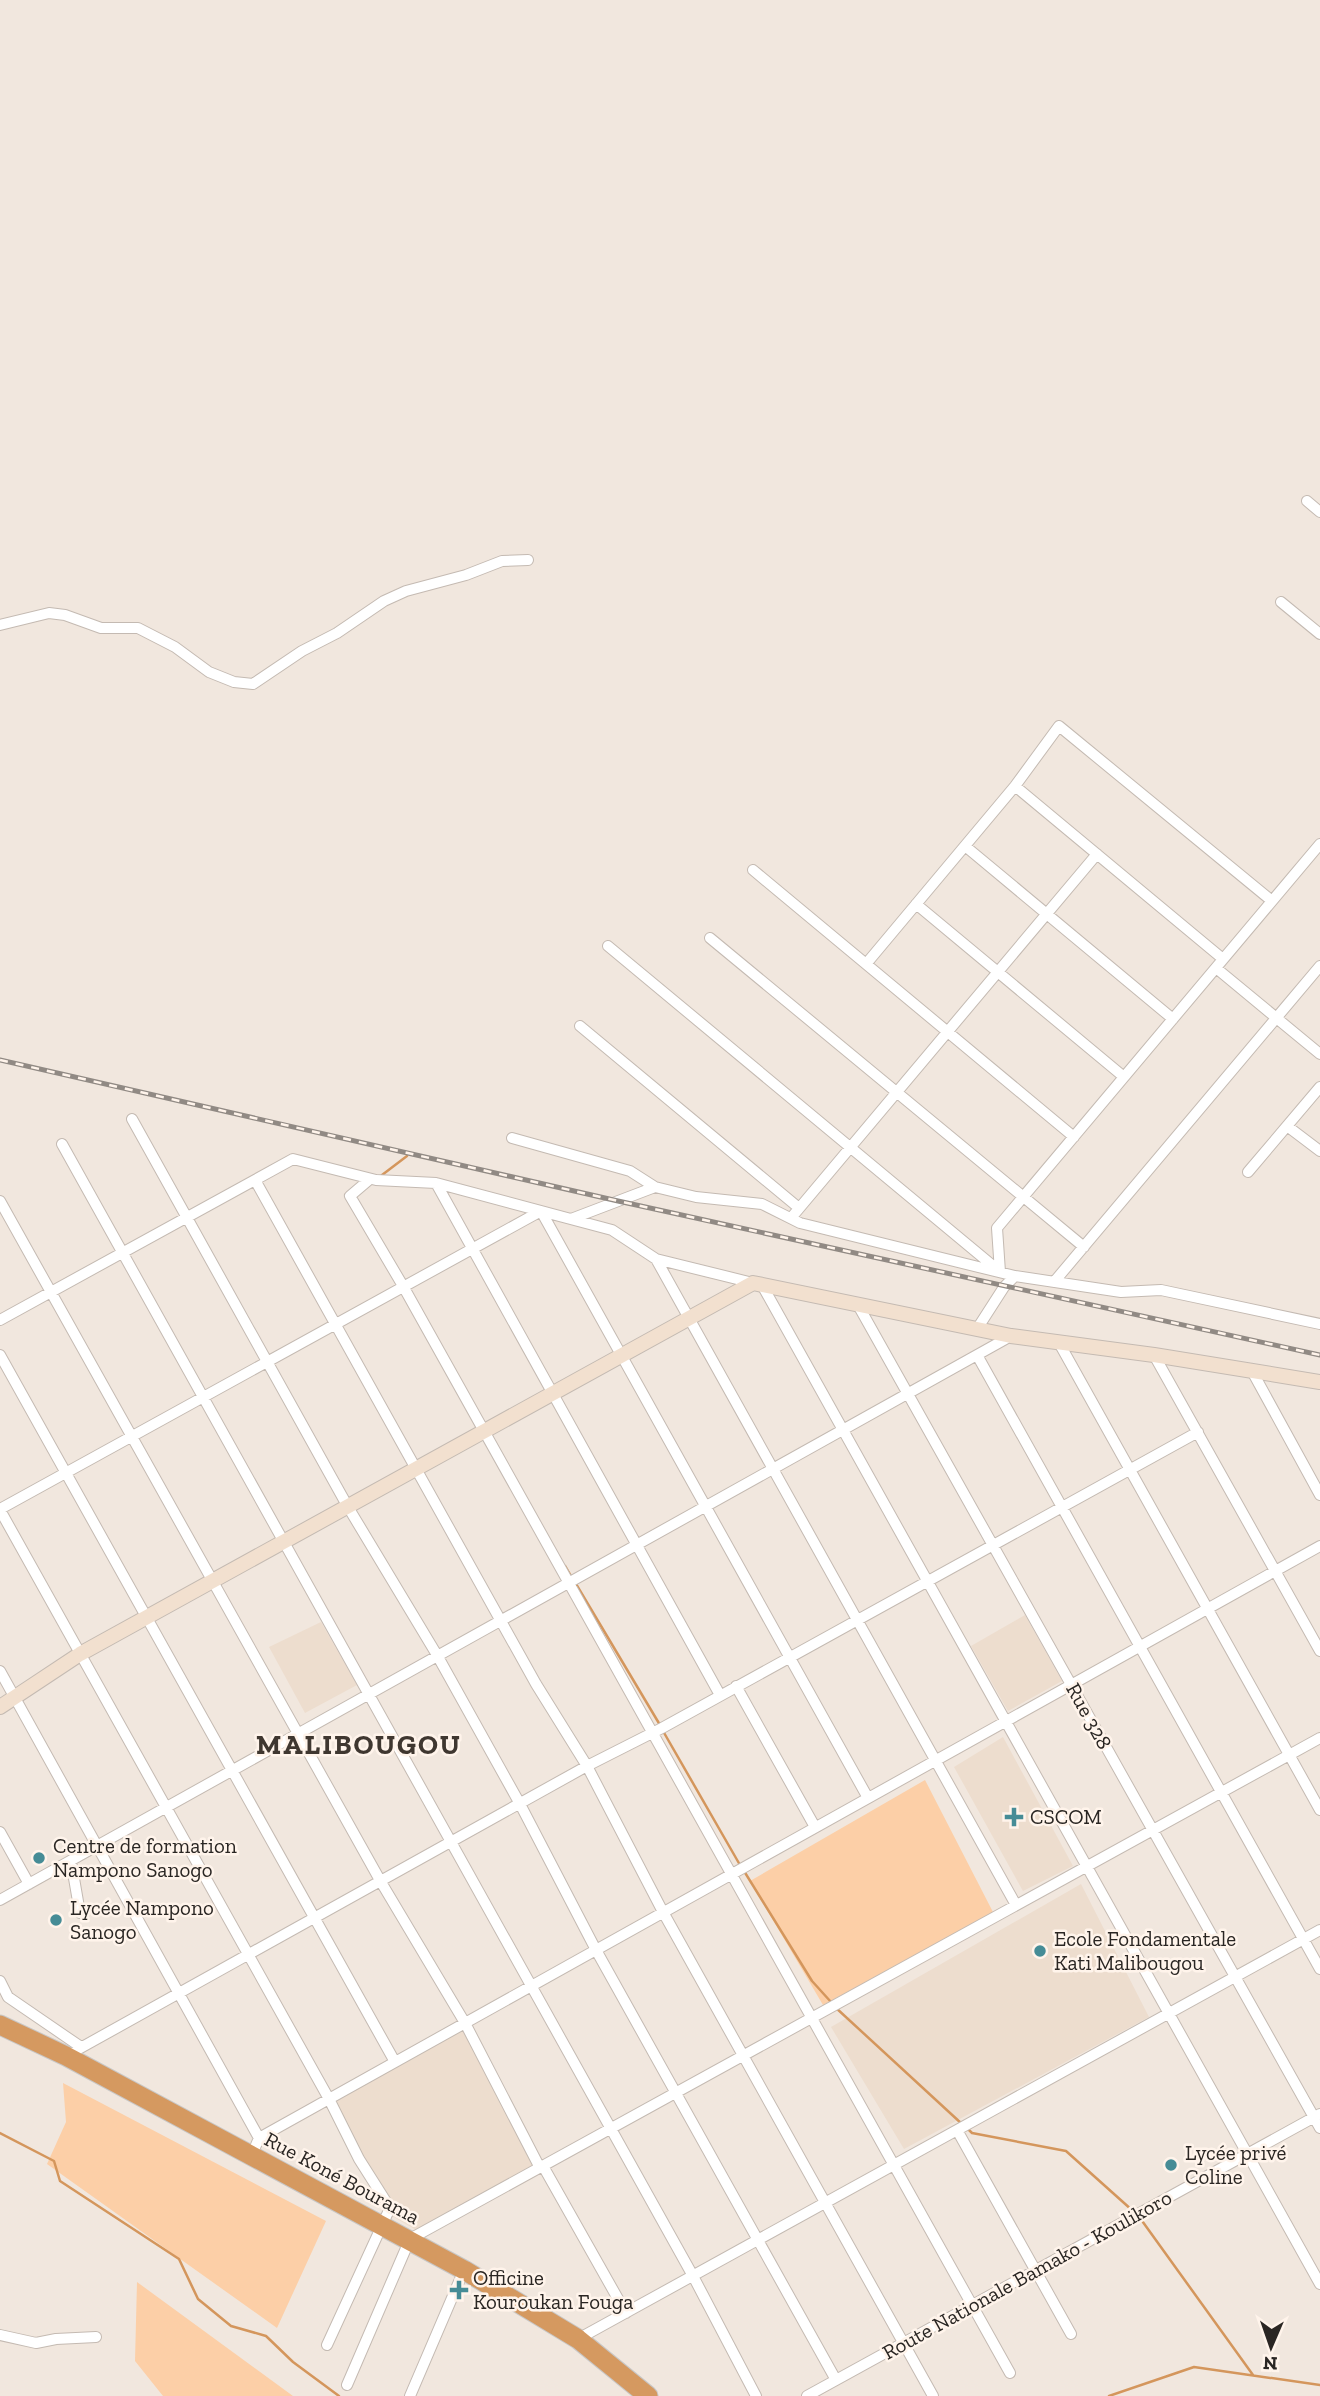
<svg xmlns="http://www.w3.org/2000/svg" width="1320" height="2396" font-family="'Zilla Slab',serif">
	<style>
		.built { fill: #edddce }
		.green { fill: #fccfa7 }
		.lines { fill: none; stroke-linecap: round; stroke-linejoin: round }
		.stream { stroke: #d4965c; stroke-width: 2.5 }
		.street-casing { stroke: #c4bab2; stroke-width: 12 }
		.secondary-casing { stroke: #c4bab2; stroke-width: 16 }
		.highway-casing { stroke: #c8c7c6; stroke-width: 21 }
		.street { stroke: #fff; stroke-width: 10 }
		.secondary { stroke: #f2e0cf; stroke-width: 14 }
		.highway { stroke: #d59960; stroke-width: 19 }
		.rail-casing { stroke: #918a84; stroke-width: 5 }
		.rail { stroke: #fff4eb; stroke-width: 2.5; stroke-dasharray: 8; stroke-linecap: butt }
		.poi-dot { fill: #468c96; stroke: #fff4eb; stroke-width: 2.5 }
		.labels { text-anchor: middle; stroke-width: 5; stroke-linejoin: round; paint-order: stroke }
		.street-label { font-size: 21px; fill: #2a2623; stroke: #fff4eb }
		.poi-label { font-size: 21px; fill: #2a2623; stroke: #fff4eb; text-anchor: start }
		.district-label { font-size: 28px; font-weight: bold; letter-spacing: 2px; fill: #3f3730; stroke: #fff4eb }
	</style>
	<rect width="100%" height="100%" fill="#f1e7de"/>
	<path class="built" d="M1025,1615L1062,1681L1008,1711L971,1646Z
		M321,1622L357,1685L305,1713L269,1647Z
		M1003,1737L1073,1866L1023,1891L954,1767Z
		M1081,1884L1149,2017L904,2149L831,2027Z
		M465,2029L541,2172L418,2231L385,2212L367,2174L326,2106Z"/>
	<path class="green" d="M925,1780L994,1914L823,2005L750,1881Z
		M63,2083L326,2221L277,2328L47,2164L66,2122Z
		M137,2282L293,2396H163L135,2361Z"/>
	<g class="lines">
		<path class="stream" d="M382,1175L407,1156
			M565,1566L572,1578
			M576,1584L660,1725
			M663,1731L740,1865
			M744,1871L812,1981L831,2002
			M835,2007L962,2124
			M967,2128L972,2133L1066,2151L1133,2211
			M0,2133L54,2161L60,2181L179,2259L198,2299L231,2326L266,2336L293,2362L339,2396
			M1140,2218L1253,2375
			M1109,2396L1194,2367L1320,2385"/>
		<g class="street-casing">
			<path id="street" d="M1307,501L1320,512
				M1281,602L1320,634
				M0,625L49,613L65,615L101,628H138L175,647L209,672L234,682L253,684L302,651L337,633L384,601L406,591L466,575L502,561L528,560
				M1015,786L1223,959
				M965,846L1173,1019
				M753,870L1074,1137
				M916,904L1124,1077
				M710,938L1084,1247
				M608,946L998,1270
				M866,964L1015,786L1059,726L1272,901
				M1216,968L1320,1054
				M580,1026L799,1208
				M132,1119L348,1507L437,1655L520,1804L596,1950L836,2380
				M1287,1126L1320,1151
				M512,1138L630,1171L655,1187L696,1197L762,1204L800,1223L1015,1276L1121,1292L1161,1290L1320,1324
				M62,1144L693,2276L756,2396
				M1248,1172L1320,1087
				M370,1179L350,1196L403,1286L1010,2373
				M255,1180L536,1684L587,1766L663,1912L933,2396
				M436,1183L720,1695
				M0,1201L381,1882L465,2023L540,2168
				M791,1218L1097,854
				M571,1219L655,1187
				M656,1259L1016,1905
				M1000,1272L997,1228L1320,844
				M1054,1282L1320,966
				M762,1285L1320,2284
				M858,1305L1320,2128
				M0,1320L293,1159L376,1180L436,1183L612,1230L656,1259L753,1283
				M977,1329L1004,1287L1015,1276
				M1058,1341L1320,1810
				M0,1355L395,2062
				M977,1355L1320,1969
				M1154,1355L1320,1651
				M1252,1371L1320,1495
				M0,1509L541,1211L868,1798
				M0,1510L329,2099L359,2159L390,2208L327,2345
				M0,1671L259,2138
				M736,1686L815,1827
				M0,1832L29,1884
				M71,1861L80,1913
				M0,1900L1011,1336
				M0,1981L8,1997L81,2047
				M66,2056L587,1766L662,1728L1198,1432
				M957,2130L1071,2334
				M251,2157L259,2138L1320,1546
				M543,2166L626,2313
				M0,2335L36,2343L56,2339L96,2337
				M578,2339L1320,1930
				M347,2385L410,2239L1320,1738
				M410,2396L464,2270
				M807,2396L1320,2114"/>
		</g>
		<g class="secondary-casing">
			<path id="secondary" d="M0,1707L80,1654L753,1283L1011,1336L1154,1355L1320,1382"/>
		</g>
		<g class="highway-casing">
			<path id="highway" d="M0,2025L66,2056L464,2270L578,2339L648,2396"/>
		</g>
		<use href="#street" class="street"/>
		<use href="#secondary" class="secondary"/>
		<use href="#highway" class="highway"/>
		<g class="rail-casing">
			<path id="rail" d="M0,1060L618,1201L1320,1355"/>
		</g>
		<use href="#rail" class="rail"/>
	</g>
	<g class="poi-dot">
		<path d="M1010.5 1806.5h7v7h7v7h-7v7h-7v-7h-7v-7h7z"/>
		<circle cx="39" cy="1858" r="7"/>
		<circle cx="56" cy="1920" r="7"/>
		<circle cx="1040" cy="1951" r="7"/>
		<circle cx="1171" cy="2165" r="7"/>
		<path d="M455.5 2279.5h7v7h7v7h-7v7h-7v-7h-7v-7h7z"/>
	</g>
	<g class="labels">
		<g class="street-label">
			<text transform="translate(1089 1716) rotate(61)" y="7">Rue 328</text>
			<text transform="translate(342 2178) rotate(28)" y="7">Rue Koné Bourama</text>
			<text transform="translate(1027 2275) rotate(-29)" y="7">Route Nationale Bamako - Koulikoro</text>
		</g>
		<g class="poi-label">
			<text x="1030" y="1824">CSCOM</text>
			<text x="53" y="1853">Centre de formation<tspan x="53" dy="24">Nampono Sanogo</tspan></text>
			<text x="70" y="1915">Lycée Nampono<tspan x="70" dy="24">Sanogo</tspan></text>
			<text x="1054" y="1946">Ecole Fondamentale<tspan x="1054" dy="24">Kati Malibougou</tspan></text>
			<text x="1185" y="2160">Lycée privé<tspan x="1185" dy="24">Coline</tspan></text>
			<text x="473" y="2285">Officine<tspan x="473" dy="24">Kouroukan Fouga</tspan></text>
		</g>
		<g class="district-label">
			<text x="359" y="1754">MALIBOUGOU</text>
		</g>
	</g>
	<g transform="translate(1271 2347) rotate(182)" stroke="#fff4eb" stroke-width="5" paint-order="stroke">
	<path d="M0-5L12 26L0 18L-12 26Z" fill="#2a2623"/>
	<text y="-10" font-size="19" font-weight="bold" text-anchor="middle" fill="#2a2623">N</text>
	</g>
</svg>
